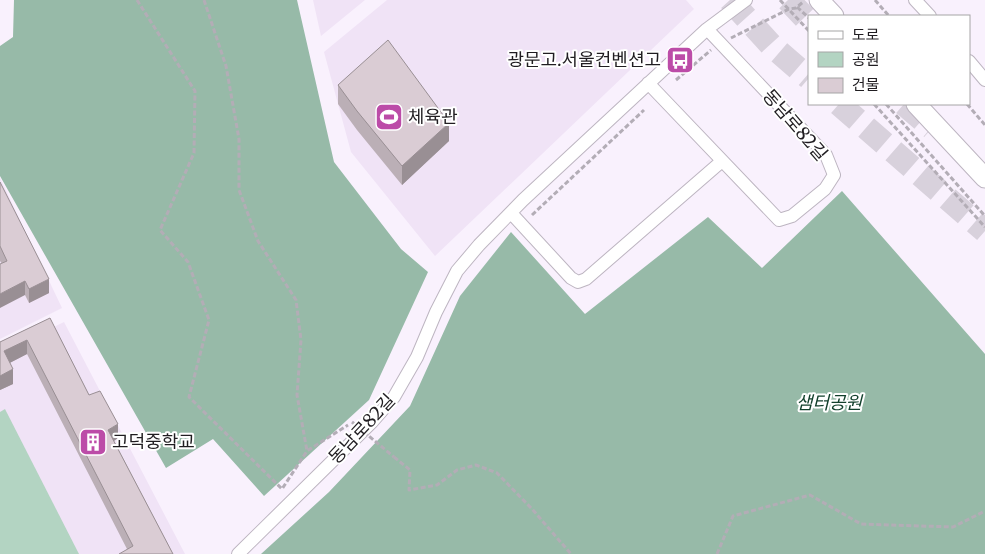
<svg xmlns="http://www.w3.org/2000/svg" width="985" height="554" font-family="Merriweather,'Noto Sans KR',serif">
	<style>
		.built { fill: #f0e3f6 }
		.green { fill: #b3d4c2 }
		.forest { fill: #97baa8 }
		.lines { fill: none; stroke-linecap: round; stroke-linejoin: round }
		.motorway-tunnel { stroke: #d8d1dc; stroke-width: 24; stroke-dasharray: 24 12; stroke-linecap: butt }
		.minor-casing { stroke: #bdb5c1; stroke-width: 14 }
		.secondary-casing { stroke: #bdb5c1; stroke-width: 21 }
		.path { stroke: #b3adb6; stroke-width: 3; stroke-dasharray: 5 2.5; stroke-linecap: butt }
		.minor { stroke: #fff; stroke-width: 12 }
		.secondary { stroke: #fff; stroke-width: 19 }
		.path-bridge { stroke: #b3adb6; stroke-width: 3; stroke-dasharray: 5 2.5; stroke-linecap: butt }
		.wall { fill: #bbafb6 }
		.shaded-wall { fill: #998f94 }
		.building { fill: #daccd4; stroke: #998f94 }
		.labels { text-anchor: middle; stroke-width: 4; stroke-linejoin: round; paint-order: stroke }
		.poi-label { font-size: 18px; fill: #201d21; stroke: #fff; text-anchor: start }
		.street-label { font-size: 18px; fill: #201d21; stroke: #fff }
		.park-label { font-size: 18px; font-style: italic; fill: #12402c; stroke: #fff }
	</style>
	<rect width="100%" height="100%" fill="#f9f1fd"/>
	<path class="built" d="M313,0H365L321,36Z
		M387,0H686L694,9L435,256L351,152L324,52Z
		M0,178L62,308L0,339Z
		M64,322L185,554H0V353Z"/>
	<path class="green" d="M5,409L79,554H0V412Z"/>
	<path class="forest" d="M14,0H297L334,162L401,249L428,272L369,400L264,496L213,439L166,468L0,176V46L13,37Z
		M842,191L985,354V554H261L329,492L410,406L460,296L511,232L585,314L708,217L762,268Z"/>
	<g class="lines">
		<path class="motorway-tunnel" d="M730,0L772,46L809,78
			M788,0L809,22
			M839,104L985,231
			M904,104L932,128"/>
		<g class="minor-casing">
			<path id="minor" d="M915,0L930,16
				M969,61L985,80
				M648,83L779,220L792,216L825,189L834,175L826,155L707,29
				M511,213L571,278L578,282L586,279L722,161
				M238,554L372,422L394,397L417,357L436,312L457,271L479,245L523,200L707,29L746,0"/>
		</g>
		<g class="secondary-casing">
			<path id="secondary" d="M819,0L834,16
				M916,104L985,178"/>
		</g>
		<path class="path" d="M137,0L195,91L194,153L160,230L188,262L209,320L189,397L282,489L307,451
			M204,0L226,66L239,139V190L258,241L296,300L301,340L297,395L307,451L348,425
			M780,0L809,31
			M875,0L889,16
			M797,7L809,18
			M731,38L789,9L796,8L803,2
			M676,80L711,50
			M874,104L985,227
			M886,104L985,216
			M967,104L985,125
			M532,215L644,110
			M394,457L410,470L409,490L437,485L457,470L476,465L497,473L532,509L571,554
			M717,554L733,516L810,495L861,524L953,527L985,511"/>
		<use href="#minor" class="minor"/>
		<use href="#secondary" class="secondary"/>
		<path class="path-bridge" d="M352,422L394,457"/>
	</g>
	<path class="wall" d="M338,85L449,141L402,185L357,130L338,104Z
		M0,182L49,293L29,303L25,295L0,261Z
		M50,318L89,395L118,438L114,441L173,554L127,549L27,354L9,363L13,384L0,390V342Z"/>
	<path class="shaded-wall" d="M449,123V141L402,185V166Z
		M49,279V293L29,303V289Z
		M25,281V295L0,308V294Z
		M27,340V354L4,366V351Z
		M13,369V384L0,390V376Z
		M118,424V438L108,445V430Z"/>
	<path class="building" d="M388,40L449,123L402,166L357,111L338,85Z
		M0,182L49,279L29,289L25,281L0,294V264L7,261L0,246Z
		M50,318L89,395L100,391L118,424L108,430L173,554H119L133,546L27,340L4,351L13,369L0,376V342Z"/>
	<defs>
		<g id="bus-square" transform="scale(1.4375)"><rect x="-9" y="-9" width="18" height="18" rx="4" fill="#bc4ca8" stroke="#fff"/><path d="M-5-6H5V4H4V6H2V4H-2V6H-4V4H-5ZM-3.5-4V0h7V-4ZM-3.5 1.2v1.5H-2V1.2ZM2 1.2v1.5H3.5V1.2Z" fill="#fff"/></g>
		<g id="stadium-square" transform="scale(1.4375)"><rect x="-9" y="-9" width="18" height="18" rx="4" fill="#bc4ca8" stroke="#fff"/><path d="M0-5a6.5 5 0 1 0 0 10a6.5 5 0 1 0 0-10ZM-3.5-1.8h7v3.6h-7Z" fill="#fff"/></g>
		<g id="building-square" transform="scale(1.4375)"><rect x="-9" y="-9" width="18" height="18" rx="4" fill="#bc4ca8" stroke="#fff"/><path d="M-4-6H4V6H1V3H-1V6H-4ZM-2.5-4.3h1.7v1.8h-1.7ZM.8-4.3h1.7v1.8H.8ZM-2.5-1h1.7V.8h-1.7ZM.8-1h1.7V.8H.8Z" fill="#fff"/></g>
	</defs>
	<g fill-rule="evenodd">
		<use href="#bus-square" x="680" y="60"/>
		<use href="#stadium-square" x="389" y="117"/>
		<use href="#building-square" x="93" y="442"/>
	</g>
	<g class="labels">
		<g class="poi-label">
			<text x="661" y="66" text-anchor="end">광문고.서울컨벤션고</text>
			<text x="408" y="123">체육관</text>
			<text x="112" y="448">고덕중학교</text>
		</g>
		<g class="street-label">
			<text transform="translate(795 125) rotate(49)" y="6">동남로82길</text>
			<text transform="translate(362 429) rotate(-47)" y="6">동남로82길</text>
		</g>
		<g class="park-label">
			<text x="829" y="409">샘터공원</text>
		</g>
	</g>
	<rect x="808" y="15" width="162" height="90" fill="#ffffff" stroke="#a6a5a6"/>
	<rect x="818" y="31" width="25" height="8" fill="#ffffff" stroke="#a6a5a6"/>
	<text x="852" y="40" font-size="15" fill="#201d21">도로</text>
	<rect x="818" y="52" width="25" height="15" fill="#b3d4c2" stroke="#a6a5a6"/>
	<text x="852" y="65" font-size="15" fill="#201d21">공원</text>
	<rect x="818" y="78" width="25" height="15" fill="#daccd4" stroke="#a6a5a6"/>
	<text x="852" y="90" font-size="15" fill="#201d21">건물</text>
</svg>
